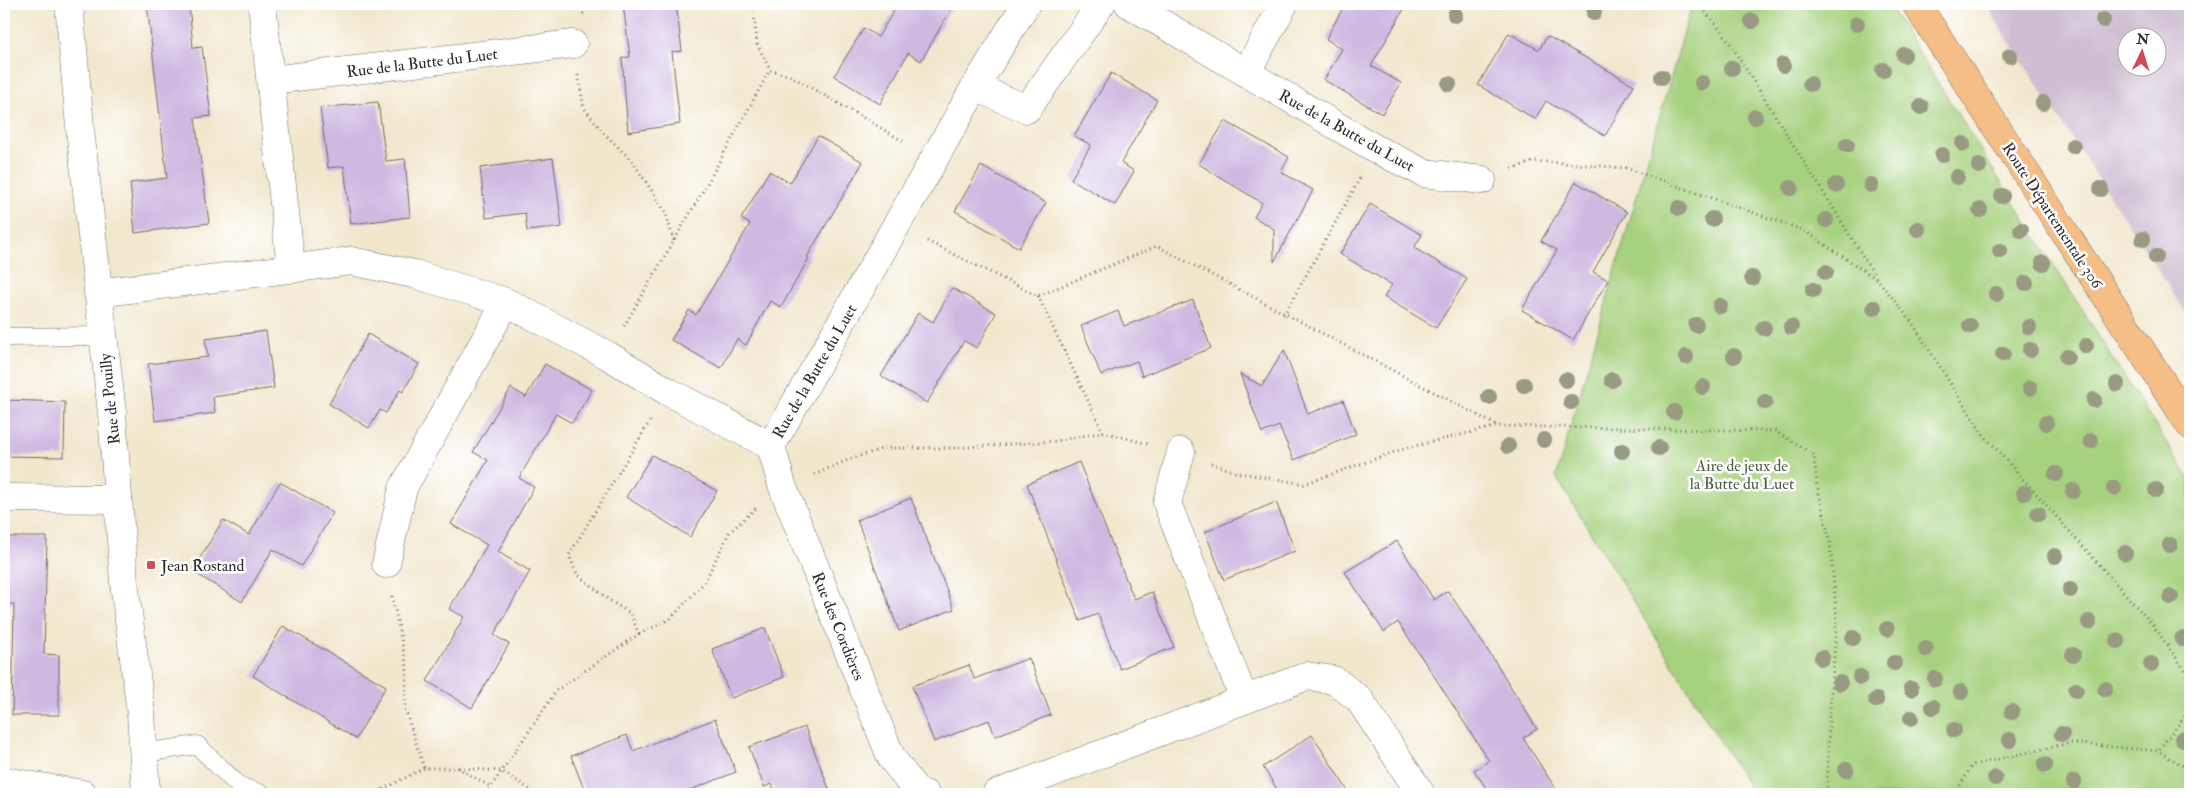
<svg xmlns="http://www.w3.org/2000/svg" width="2194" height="798" font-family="'IM FELL Double Pica',serif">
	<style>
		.industrial { fill: #cebed2; fill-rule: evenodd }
		.green { fill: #a6d17e; stroke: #687e54 }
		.building { fill: #ceb9e1 }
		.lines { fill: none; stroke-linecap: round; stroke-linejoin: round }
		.service-casing { stroke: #706d64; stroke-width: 19 }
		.minor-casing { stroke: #706d64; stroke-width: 29 }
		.tertiary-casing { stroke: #706d64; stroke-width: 29 }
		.primary-casing { stroke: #706d64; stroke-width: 29 }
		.path { stroke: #706d64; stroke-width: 3; stroke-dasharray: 1 4; stroke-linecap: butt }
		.service { stroke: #fff; stroke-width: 18 }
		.minor { stroke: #fff; stroke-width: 28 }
		.tertiary { stroke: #fff; stroke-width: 28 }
		.primary { stroke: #f6be87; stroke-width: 28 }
		.tree { fill: #989b82 }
		.poi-dot { fill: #d1495b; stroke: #fff; stroke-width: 2 }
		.labels { text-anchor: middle; stroke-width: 5; stroke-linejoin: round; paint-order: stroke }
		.street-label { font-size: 16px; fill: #2b2b2b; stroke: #fff }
		.park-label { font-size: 16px; fill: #505d44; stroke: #fff }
		.poi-label { font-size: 16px; fill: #2b2b2b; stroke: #fff; text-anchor: start }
	</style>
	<rect width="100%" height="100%" fill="#fff"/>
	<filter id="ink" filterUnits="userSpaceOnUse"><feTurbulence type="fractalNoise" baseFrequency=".02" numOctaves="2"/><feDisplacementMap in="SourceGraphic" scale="10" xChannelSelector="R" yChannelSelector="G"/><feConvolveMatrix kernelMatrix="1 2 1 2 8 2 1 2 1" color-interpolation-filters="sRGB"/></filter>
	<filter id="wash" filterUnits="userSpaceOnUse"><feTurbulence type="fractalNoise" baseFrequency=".0096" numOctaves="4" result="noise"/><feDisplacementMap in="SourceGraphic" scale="20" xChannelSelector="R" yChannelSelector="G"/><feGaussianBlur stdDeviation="1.12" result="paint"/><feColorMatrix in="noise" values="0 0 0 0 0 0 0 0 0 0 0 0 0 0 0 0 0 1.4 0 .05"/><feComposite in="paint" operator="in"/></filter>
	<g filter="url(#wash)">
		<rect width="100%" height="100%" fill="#f1e7cd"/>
		<path class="industrial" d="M1986,4H2190V319L2008,40ZM2126,38H2156V68H2126Z"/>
		<path class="green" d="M1692,4H1888L2190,480V794H1753L1556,477Z"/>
		<g id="blocks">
			<path class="building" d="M147,4H189L193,48L202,47L211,116L195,118L209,223L135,233L130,183L167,178Z
				M623,4H676L682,51L672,52L680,124L628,132L622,58L630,57Z
				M898,4H954L921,61L908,53L880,104L834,76L864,28L878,37Z
				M1345,4H1407L1371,66L1401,83L1382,114L1324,80L1342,49L1326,39Z
				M1509,33L1539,50L1547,36L1634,85L1605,136L1546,101L1535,119L1478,85Z
				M1111,73L1157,100L1121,163L1134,171L1115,205L1071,179L1091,145L1074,136Z
				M378,102L386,161L405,159L410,217L351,224L344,166L328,168L320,108Z
				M1225,121L1289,157L1281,172L1313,190L1274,262V229L1254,217L1262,203L1199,164Z
				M818,136L863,162L807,257L809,258L781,307L770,301L746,345L737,339L721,368L671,340L689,310L696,315L750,224L741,219L769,171L790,183Z
				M553,158L562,227L527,231L525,213L486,218L480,168Z
				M981,166L1046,203L1019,248L955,211Z
				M1576,182L1627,212L1593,272L1608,280L1573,340L1522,310L1557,250L1541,241Z
				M1370,204L1422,235L1414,248L1467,279L1436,328L1384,297L1392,285L1340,254Z
				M952,288L996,313L977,348L964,341L927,403L881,376L918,313L933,322Z
				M1193,300L1211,348L1142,376L1137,361L1101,375L1081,326L1118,311L1124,326Z
				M266,331L274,388L213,397L215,413L155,421L148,364L208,357L205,339Z
				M368,334L419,364L403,392L400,390L386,413L380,410L369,428L329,404Z
				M1284,350L1308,414L1343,400L1356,434L1294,460L1279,426L1262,433L1240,374L1262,386Z
				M545,364L592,390L572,423L556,414L519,478L534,487L498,552L530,571L494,635L509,644L472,708L427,681L464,617L449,609L487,545L451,524L488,460L473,452L511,388L526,397Z
				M4,400L65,402L64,457L4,456Z
				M652,455L717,491L690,537L626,497Z
				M1079,462L1134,599L1152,592L1174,647L1120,669L1098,614L1080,621L1027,484Z
				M280,482L333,513L301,566L273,549L242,602L192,571L223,520L249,535Z
				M911,498L954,609L899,631L857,520Z
				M1276,502L1295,551L1224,580L1205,532Z
				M4,537H47L44,654L59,655V715H12L14,604H4Z
				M1397,541L1434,600L1448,591L1496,663L1537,729L1523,738L1559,794H1490L1474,770L1489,761L1436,679L1398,622L1384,632L1345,572Z
				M283,626L386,686L356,739L253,676Z
				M765,628L784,677L731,698L712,649Z
				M1029,658L1051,715L995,736L989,720L934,742L912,686L969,665L974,679Z
				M715,719L736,772L680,794H586L571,756L627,735L633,751Z
				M805,727L831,794H776L772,784L764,787L749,747Z
				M1312,735L1350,794H1280L1263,767Z"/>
		</g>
	</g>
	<g filter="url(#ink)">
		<use href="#blocks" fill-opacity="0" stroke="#706d64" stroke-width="1"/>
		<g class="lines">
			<g class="service-casing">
				<path id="service" d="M4,337L103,336
					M144,753L197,745L239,786L262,794"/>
			</g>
			<g class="minor-casing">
				<path id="minor" d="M262,4L291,267
					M1129,4L1376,149L1424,173L1482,180
					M1246,73L1284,4
					M271,80L573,44
					M975,87L1027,109L1101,4
					M98,293L351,261L414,274L506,302L607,355L667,391L771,446L975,87L1026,4
					M771,446L782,485L891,757L918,793L925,794
					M1181,452L1167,503L1244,699
					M4,498L118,499
					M386,564L403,488L506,302
					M4,781L83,794
					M996,794L1307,676L1334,680L1359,699L1421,794"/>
			</g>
			<g class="tertiary-casing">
				<path id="tertiary" d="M69,4L81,138L112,413L124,582L141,713L146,794"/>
			</g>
			<g class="primary-casing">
				<path id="primary" d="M1916,4L2190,425"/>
			</g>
			<path class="path" d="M753,4L757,44L770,70
				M1699,4L1726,37L1876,277
				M583,14L590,4
				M578,75L584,108L604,133L633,162L665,211L674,241
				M1512,169L1535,161L1626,168L1803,230L1878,280L1911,321L1982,433L2152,624L2189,676V711L2158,751
				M927,241L1038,296L1157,246L1498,426L1775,431L1814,455L1817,484L1830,542L1837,620L1829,718L1827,794
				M1038,296L1103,432
				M1284,315L1360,178
				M624,326L703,191L770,70L791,76L905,142
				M1211,463L1235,472L1304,484L1406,448L1498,426
				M814,475L850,459L885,448H954L1056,441L1103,432L1148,444
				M392,596L407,667L405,709L424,768H458L491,787
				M639,634L630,613L609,600L577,574L569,555L650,421
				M459,768L501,771L537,794
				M374,794L424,768
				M486,794L557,690L639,634L670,619L704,583L729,533L756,508
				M1955,794L1972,765L2070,743L2158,751L2190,770"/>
			<use href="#service" class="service"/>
			<use href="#minor" class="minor"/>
			<use href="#tertiary" class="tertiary"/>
			<use href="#primary" class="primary"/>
		</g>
		<g class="tree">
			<circle cx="1594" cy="13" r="8"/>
			<circle cx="1455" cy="15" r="8"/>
			<circle cx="2103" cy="20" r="8"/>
			<circle cx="1752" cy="21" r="8"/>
			<circle cx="1857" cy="24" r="8"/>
			<circle cx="1904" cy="55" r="8"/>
			<circle cx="2010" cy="56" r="8"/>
			<circle cx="1783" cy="65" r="8"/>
			<circle cx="1732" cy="68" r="8"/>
			<circle cx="1883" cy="70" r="8"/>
			<circle cx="1662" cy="77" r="8"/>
			<circle cx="1702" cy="83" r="8"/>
			<circle cx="1449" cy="84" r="8"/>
			<circle cx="1810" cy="84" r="8"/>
			<circle cx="2043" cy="103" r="8"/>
			<circle cx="1921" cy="107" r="8"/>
			<circle cx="1755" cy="117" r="8"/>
			<circle cx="1963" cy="144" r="8"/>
			<circle cx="1847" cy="145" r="8"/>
			<circle cx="2073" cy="146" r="8"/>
			<circle cx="1942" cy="155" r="8"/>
			<circle cx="1979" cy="166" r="8"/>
			<circle cx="1957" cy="177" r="8"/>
			<circle cx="1836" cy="185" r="8"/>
			<circle cx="1871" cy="185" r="8"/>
			<circle cx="1791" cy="188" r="8"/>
			<circle cx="2101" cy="189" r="8"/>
			<circle cx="2002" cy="196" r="8"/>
			<circle cx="1679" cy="208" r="8"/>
			<circle cx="1980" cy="210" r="8"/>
			<circle cx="1712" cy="219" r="8"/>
			<circle cx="1826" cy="220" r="8"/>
			<circle cx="1918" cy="229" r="8"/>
			<circle cx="2021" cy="230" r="8"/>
			<circle cx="2143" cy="239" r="8"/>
			<circle cx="2000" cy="251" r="8"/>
			<circle cx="2156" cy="257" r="8"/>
			<circle cx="2043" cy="263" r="8"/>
			<circle cx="1826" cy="272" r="8"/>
			<circle cx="1752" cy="278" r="8"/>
			<circle cx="2026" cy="283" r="8"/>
			<circle cx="1813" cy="290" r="8"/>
			<circle cx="1996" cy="294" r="8"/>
			<circle cx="1720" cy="306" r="8"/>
			<circle cx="1874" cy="308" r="8"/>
			<circle cx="1696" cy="325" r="8"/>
			<circle cx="1970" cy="326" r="8"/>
			<circle cx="1791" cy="327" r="8"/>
			<circle cx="2029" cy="327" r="8"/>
			<circle cx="1764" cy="328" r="8"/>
			<circle cx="2086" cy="346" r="8"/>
			<circle cx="2030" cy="350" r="8"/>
			<circle cx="2003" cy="354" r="8"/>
			<circle cx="1734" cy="356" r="8"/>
			<circle cx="1686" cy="357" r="8"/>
			<circle cx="2067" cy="357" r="8"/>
			<circle cx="1566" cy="380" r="8"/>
			<circle cx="1612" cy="380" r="8"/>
			<circle cx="2117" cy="384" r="8"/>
			<circle cx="1524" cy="385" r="8"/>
			<circle cx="1703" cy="387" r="8"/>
			<circle cx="2030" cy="388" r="8"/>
			<circle cx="1489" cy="397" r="8"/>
			<circle cx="2094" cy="400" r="8"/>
			<circle cx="1571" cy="402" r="8"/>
			<circle cx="1765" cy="402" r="8"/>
			<circle cx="1674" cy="412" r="8"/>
			<circle cx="2046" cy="423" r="8"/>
			<circle cx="1544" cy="440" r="8"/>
			<circle cx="2091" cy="441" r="8"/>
			<circle cx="1508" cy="446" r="8"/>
			<circle cx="1659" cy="448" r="8"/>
			<circle cx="1622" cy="451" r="8"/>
			<circle cx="2056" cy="474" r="8"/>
			<circle cx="2114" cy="488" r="8"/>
			<circle cx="2156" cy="490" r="8"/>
			<circle cx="2073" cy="491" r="8"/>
			<circle cx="2024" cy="493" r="8"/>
			<circle cx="2038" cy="514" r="8"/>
			<circle cx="2170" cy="545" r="8"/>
			<circle cx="2125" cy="553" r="8"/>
			<circle cx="2055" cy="556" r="8"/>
			<circle cx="2070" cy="590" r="8"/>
			<circle cx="2171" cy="597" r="8"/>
			<circle cx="2089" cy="622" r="8"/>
			<circle cx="1887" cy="629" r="8"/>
			<circle cx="1853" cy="638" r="8"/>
			<circle cx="2182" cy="639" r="8"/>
			<circle cx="2117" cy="641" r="8"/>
			<circle cx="1926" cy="649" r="8"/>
			<circle cx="2073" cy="655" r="8"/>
			<circle cx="1822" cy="658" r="8"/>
			<circle cx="1894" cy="663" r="8"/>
			<circle cx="2151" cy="664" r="8"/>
			<circle cx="1860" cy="677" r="8"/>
			<circle cx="1935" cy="679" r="8"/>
			<circle cx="1840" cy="683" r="8"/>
			<circle cx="1911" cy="689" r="8"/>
			<circle cx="2105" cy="689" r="8"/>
			<circle cx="2076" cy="690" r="8"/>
			<circle cx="1961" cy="692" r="8"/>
			<circle cx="1876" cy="700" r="8"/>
			<circle cx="1933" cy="707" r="8"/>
			<circle cx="2012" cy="712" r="8"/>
			<circle cx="1911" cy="718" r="8"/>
			<circle cx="1954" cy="730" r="8"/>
			<circle cx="2062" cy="734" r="8"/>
			<circle cx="2182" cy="739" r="8"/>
			<circle cx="2010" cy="740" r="8"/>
			<circle cx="2045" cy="765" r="8"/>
			<circle cx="1846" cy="770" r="8"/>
			<circle cx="1995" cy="778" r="8"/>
			<circle cx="2074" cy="782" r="8"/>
		</g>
	</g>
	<rect class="poi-dot" x="146" y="560" width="10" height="10" rx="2.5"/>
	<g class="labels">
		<g class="street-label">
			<text transform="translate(422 62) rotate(-7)" y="6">Rue de la Butte du Luet</text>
			<text transform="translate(1347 130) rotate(29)" y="6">Rue de la Butte du Luet</text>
			<text transform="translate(2053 215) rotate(57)" y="6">Route Départementale 306</text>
			<text transform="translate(814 371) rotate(-60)" y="6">Rue de la Butte du Luet</text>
			<text transform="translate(109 399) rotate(-96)" y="6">Rue de Pouilly</text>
			<text transform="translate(839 626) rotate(68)" y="6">Rue des Cordières</text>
		</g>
		<g class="park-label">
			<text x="1742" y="471">Aire de jeux de<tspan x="1742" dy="18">la Butte du Luet</tspan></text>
		</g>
		<g class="poi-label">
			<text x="161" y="571">Jean Rostand</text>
		</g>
	</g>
	<rect width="2194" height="798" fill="none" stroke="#fff" stroke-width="20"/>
	<g transform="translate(2142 52) rotate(4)"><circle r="24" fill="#ffffff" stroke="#aaaaaa"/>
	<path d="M0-4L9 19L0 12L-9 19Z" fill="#d1495b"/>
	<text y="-8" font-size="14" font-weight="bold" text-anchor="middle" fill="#2b2b2b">N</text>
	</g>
</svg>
